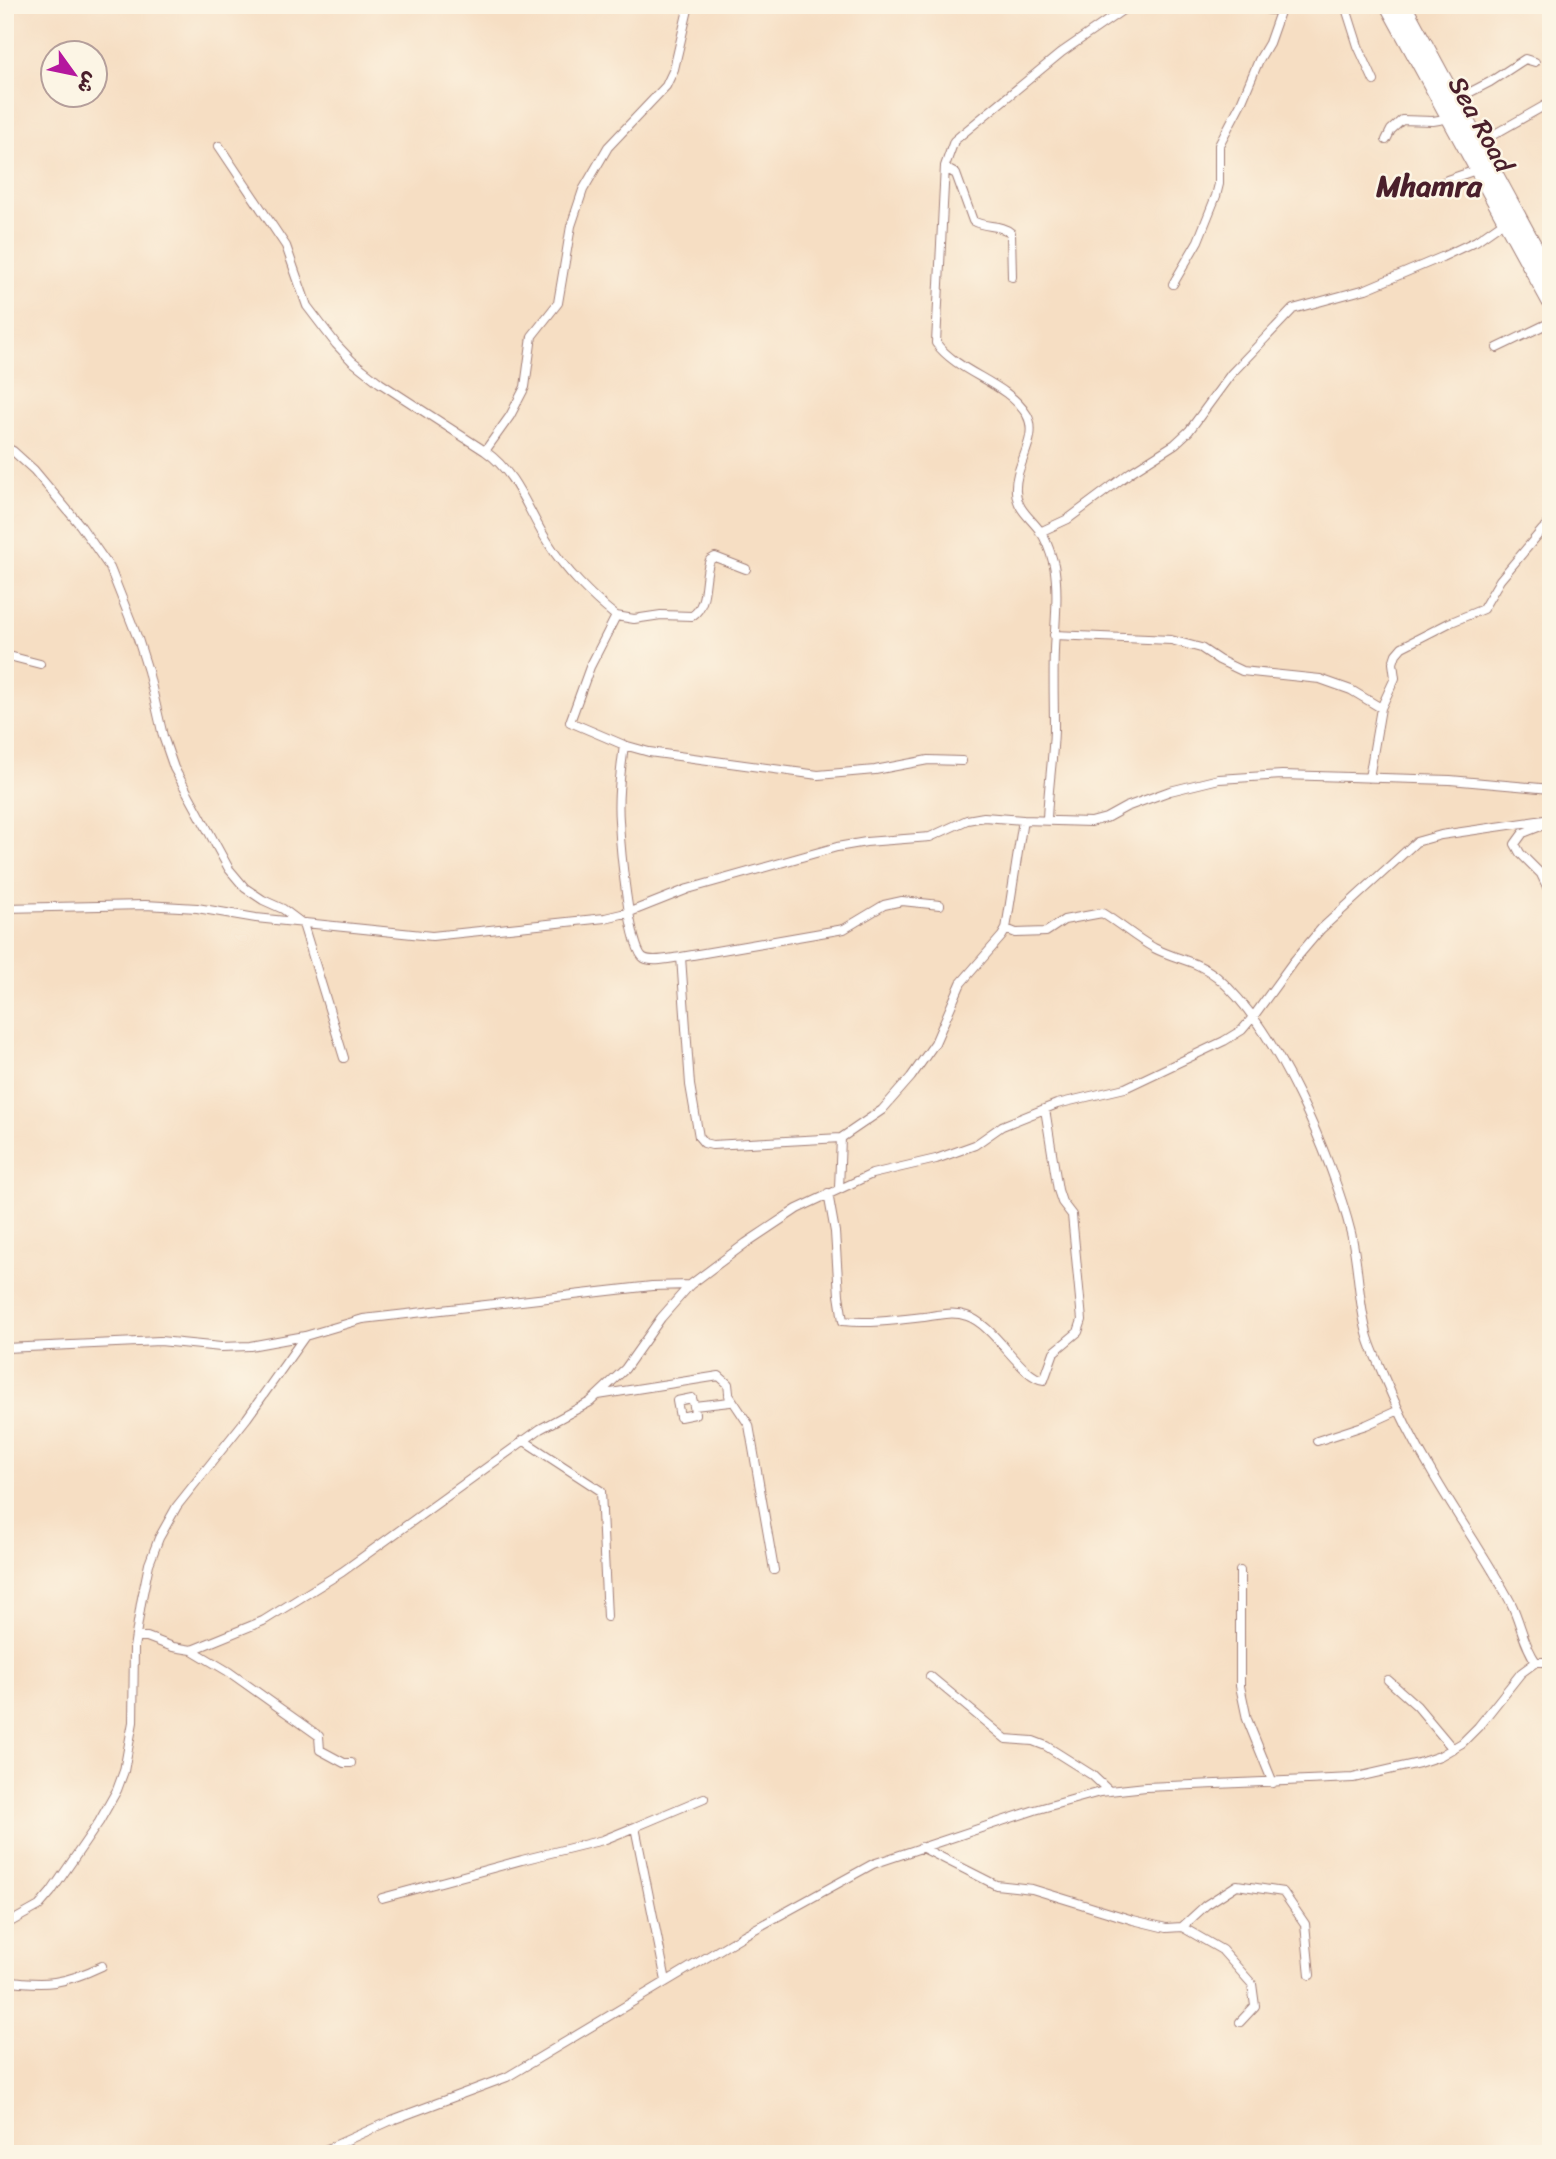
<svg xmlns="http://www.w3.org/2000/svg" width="1556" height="2159" font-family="Sriracha,'Playpen Sans Arabic',sans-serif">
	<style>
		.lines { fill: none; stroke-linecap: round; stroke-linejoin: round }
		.street-casing { stroke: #a07e77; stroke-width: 10 }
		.highway-casing { stroke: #a07e77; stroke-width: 18 }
		.street { stroke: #fff; stroke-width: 8 }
		.highway { stroke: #fff; stroke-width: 16 }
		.labels { text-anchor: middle; stroke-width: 5; stroke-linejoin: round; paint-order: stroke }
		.street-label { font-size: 26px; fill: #4a1f2b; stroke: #fcf5e5 }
		.quarter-label { font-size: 30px; font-weight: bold; fill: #4a1f2b; stroke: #fcf5e5 }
	</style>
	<rect width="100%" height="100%" fill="#fcf5e5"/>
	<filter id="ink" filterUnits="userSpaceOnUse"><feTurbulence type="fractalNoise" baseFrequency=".0143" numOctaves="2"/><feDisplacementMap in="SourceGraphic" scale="14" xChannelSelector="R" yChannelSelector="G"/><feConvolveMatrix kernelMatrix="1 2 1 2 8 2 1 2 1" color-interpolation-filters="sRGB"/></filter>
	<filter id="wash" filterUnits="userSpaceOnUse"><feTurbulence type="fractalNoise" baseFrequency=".00686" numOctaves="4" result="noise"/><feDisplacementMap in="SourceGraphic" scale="28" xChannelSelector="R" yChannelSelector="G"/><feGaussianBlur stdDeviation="1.57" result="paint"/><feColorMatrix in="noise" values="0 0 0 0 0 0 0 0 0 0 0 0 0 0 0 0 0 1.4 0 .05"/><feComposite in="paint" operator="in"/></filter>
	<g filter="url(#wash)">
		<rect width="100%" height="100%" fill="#f6dec3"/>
	</g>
	<g filter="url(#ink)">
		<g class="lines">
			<g class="street-casing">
				<path id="street" d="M689,5L674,69L666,86L608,147L583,190L571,226L558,303L532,336L525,387L510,416L485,451C519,475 527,511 549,544C565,570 592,597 616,616L590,667L570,722L624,745L649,752L818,775L875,770L928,760L962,761
					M1243,5L1271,10L1320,5
					M1345,5L1358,46L1374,81
					M1455,100L1490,82L1525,59L1535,62
					M1386,140L1391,130L1402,120L1433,121L1451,118
					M1479,143L1551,102
					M219,146L286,246L307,306L336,344L352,361L380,383L485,451
					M945,168L956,174L973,221C985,228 1001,224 1011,233L1012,277
					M1428,191L1447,180L1479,169
					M1173,284L1198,241L1216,196L1219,184V145L1241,103L1259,60L1269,43L1281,9
					M1497,348L1551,322
					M5,447L13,451L34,470L80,525L110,568L138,639L148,671L163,736L174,768L229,869L245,888L263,900L283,909L303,924L344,1058
					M1040,532L1068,519L1131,472L1175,444L1189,431L1231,374L1293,309L1366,289L1442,257L1476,241L1506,220
					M616,616L634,619L661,615L692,616C709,605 703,577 710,560L715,557L746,569
					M1054,635L1171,640L1201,648L1219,660L1242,671L1320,679L1351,690L1381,708
					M5,655L40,664
					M624,745C621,770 617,795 619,821C620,842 629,950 644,958C653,963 671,958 681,957L690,1085L699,1137L704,1143L712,1145L841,1138L839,1188
					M1369,778L1381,708L1395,678L1393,663L1396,654L1402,647L1449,623L1483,609L1500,580L1542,530L1551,522
					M1047,820C1048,789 1053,760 1054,730C1054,703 1053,677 1054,650C1055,623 1059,592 1054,565C1051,554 1047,540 1040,531C1030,517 1017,510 1016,491C1014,465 1040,438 1027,415C1007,382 959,374 936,343L945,166L954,141L961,135L1062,52L1130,5
					M1551,822L1523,833L1515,844L1520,853L1541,874L1551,895
					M5,908L145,905L197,908L256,918L432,936L605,918L630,912L688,889L837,847L866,842L930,837L967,820L984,817L1023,820L1091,822L1106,818L1126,807L1170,791L1219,779L1282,775L1450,780L1551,789
					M1006,929L1016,933L1046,932L1064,920L1102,913C1120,924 1136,938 1154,948C1175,959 1198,961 1217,977C1276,1027 1332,1157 1351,1233C1359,1267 1358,1303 1368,1337C1372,1351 1379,1364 1384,1377C1398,1411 1415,1444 1434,1476C1459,1519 1488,1560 1511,1603C1521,1623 1523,1644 1536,1662H1551
					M681,957L844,929L884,905L902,901L940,905
					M841,1138L882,1110L911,1077L935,1043L961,983L1002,936L1006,929L1023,820
					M828,1193L835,1232L839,1295L843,1321C869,1324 898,1320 924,1317C938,1315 953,1311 967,1316C995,1325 1021,1378 1044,1380L1054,1352L1078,1332L1082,1320L1072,1215L1062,1202L1058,1190L1045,1109
					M305,1336L363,1319L652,1286L690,1285
					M5,1348L160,1341L221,1347L250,1346L305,1336L247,1418L177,1506L159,1538L149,1564L141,1603L134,1648L133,1722L124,1771L117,1790L99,1822L51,1892L39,1906L5,1925
					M598,1395L719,1376L728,1384L730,1402L694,1406L695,1414L680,1417L677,1401L692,1398L694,1406
					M729,1395L749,1425L774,1570
					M523,1440L601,1491L607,1617
					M1317,1441L1366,1425L1399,1410
					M1240,1571V1686L1247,1719L1273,1783
					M136,1637H147L173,1647L192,1650L263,1621L342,1572L540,1429L590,1402L625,1369L661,1318L690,1285L746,1243L797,1209L872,1174L936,1159L975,1145L1002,1126L1057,1104L1125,1088L1224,1041L1242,1030L1253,1017L1293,962L1321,929L1416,842L1441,835L1551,819
					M192,1650L229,1672L319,1736L320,1750L344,1763H351
					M930,1676L1006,1739L1033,1741L1046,1746L1092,1775L1109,1791
					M1388,1680L1417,1706L1453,1749
					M921,1847L996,1885L1032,1889L1133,1920L1166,1928L1182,1927L1206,1905L1237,1885L1283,1892L1305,1924L1310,1975
					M382,1898L522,1860L603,1840L635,1827
					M1182,1927L1222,1950L1252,1984L1255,2006L1240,2022
					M5,1980C46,1986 64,1984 102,1966
					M666,1981L635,1827L704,1798
					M316,2154L392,2120L507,2077L744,1935L873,1864L1035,1810L1100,1792L1146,1787L1353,1778L1419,1763L1440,1756L1462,1743L1478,1727L1521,1673L1536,1662"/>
			</g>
			<g class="highway-casing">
				<path id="highway" d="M1388,5L1551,303
					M1403,5L1551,278"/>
			</g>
			<use href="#street" class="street"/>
			<use href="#highway" class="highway"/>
		</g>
	</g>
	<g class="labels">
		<g class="street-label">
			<text transform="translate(1481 124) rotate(61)" y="9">Sea Road</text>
		</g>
		<g class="quarter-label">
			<text x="1429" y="196">Mhamra</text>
		</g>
	</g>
	<rect width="1556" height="2159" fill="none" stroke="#fcf5e5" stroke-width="28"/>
	<g transform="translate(74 74) rotate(123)"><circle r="33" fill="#fcf5e5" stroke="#b59f9b" stroke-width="2"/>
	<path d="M0-5L12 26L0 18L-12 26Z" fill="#b5179e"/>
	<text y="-10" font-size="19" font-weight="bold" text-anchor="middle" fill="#4a1f2b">ش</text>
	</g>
</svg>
